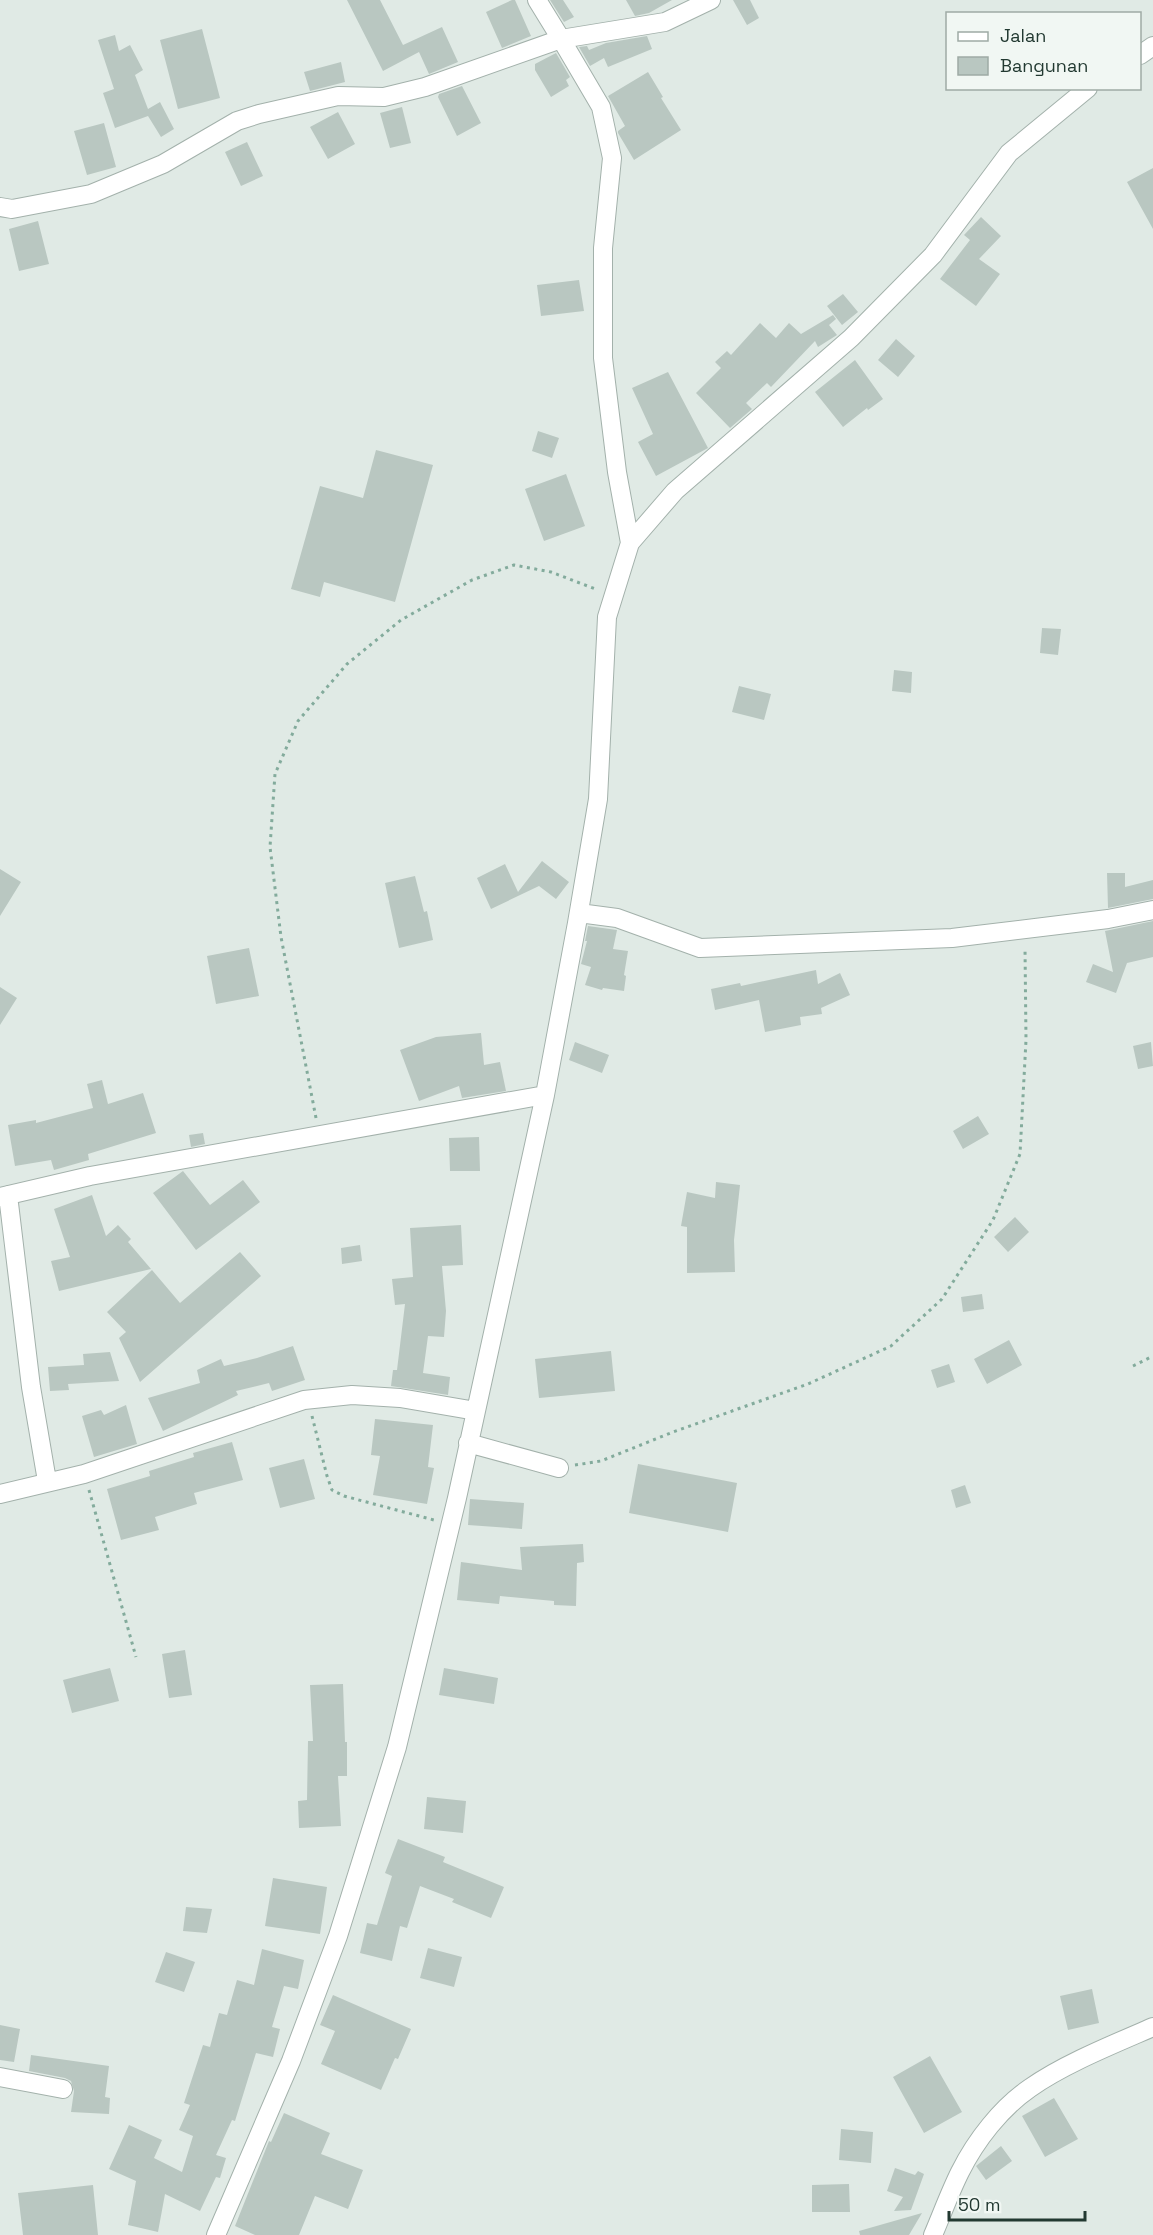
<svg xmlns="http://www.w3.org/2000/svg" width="1153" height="2235" font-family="'Space Grotesk',sans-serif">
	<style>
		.building { fill: #b9c7c1 }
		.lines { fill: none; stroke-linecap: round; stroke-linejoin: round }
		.minor-casing { stroke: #a3b1ab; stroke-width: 20 }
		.path { stroke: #83ab9c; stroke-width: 3; stroke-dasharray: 3 4.5; stroke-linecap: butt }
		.minor { stroke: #fff; stroke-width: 18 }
	</style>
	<rect width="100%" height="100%" fill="#e0eae5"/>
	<path class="building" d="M347,0H380L403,45L442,27L458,62L429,74L419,52L383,71Z
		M512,0H515L531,36L502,48L486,12Z
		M550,0H563L574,17L564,22Z
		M626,0H672L649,13L635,16Z
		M733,0H750L759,18L747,25Z
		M202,29L220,98L178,109L160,40Z
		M115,35L119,51L130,45L143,70L135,75L148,109L160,102L174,129L161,137L148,116L115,128L103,93L114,89L98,40Z
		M647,36L652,49L608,67L604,58L590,66L579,47L587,46L589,50L606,43Z
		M556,53L570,77L566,80L569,86L551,97L535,70V64Z
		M341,62L345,82L310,91L304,72Z
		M648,72L663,97L661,98L681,130L634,160L618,133V131L625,126L608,96Z
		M462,86L481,123L457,136L438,97L439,94Z
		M402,107L411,143L390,148L380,113Z
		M338,112L355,144L328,159L310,127Z
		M104,123L116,167L87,175L74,131Z
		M247,142L263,176L241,186L225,152Z
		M1153,168V229L1127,182Z
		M981,217L1001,236L979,259L1000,274L976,306L940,279L970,240L964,235Z
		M38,221L49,264L19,271L9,229Z
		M579,280L584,311L541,316L537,285Z
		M843,294L858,312L842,325L827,306Z
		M833,315L836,319L829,325L837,335L818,347L815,341L771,387L767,383L746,403L752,409L730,428L696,393L721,368L715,362L727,351L731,355L760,323L776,338L789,323L801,334Z
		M896,339L915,356L898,377L878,360Z
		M855,360L883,399L868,410L867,408L843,427L815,392Z
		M668,372L708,448L656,476L638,442L653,434L632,388Z
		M538,431L559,438L552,458L532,451Z
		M376,450L433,465L395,602L324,582L320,597L291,589L320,486L363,498Z
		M566,474L585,526L544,541L525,489Z
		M1042,628L1061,629L1058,655L1040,653Z
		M894,670L912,672L911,693L892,691Z
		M739,686L771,694L764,720L732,712Z
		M542,861L569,882L556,899L539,886L491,909L477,878L505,864L518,892Z
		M0,869L21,882L0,916Z
		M1107,873H1125V887L1153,880V899L1108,908Z
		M415,876L424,912L427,911L433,940L399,948L385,883Z
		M1153,921V957L1127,963L1116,993L1086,982L1093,964L1113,972L1105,931Z
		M588,926L617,930L613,949L628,951L624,975L626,976L624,991L603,988L602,990L585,985L591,967L581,964L587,941H585Z
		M249,948L259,996L216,1004L207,956Z
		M816,970L818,984L840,973L850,995L821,1008L822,1014L800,1017L801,1025L765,1032L759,1000L715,1010L711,989L740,983L741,986Z
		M0,987L17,998L0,1025Z
		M481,1033L484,1065L500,1062L506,1091L462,1098L459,1086L419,1101L400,1050L436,1037Z
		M575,1042L609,1055L602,1073L569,1060Z
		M1151,1042L1153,1066L1138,1069L1133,1046Z
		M102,1080L108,1104L143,1093L156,1133L88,1154L89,1160L54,1170L51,1160L15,1166L8,1125L36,1120V1123L93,1108L87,1084Z
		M978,1116L989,1134L963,1149L953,1131Z
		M203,1133L205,1144L191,1147L189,1135Z
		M479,1137L480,1171H450L449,1138Z
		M183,1171L210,1205L243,1180L260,1202L196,1250L153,1193Z
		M716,1182L740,1185L734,1240L735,1272L687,1273V1227L681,1226L687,1192L715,1198Z
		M92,1195L106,1236L118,1225L131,1239L128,1242L151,1269L59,1291L51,1261L70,1257L54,1209Z
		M1015,1217L1029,1232L1008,1252L994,1237Z
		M461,1225L463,1265L442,1266L446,1311L444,1337L428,1336L423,1373L450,1377L448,1395L391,1386L393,1370H397L405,1304L395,1305L392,1279L413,1277L410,1228Z
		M360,1245L362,1261L342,1264L341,1248Z
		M240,1252L261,1276L140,1382L119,1338L126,1332L107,1312L152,1270L180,1303Z
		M982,1294L984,1309L963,1312L961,1297Z
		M1009,1340L1022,1365L987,1384L974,1359Z
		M293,1346L305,1380L272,1391L269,1383L236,1391L238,1395L163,1431L148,1398L200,1383L197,1370L221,1359L224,1366L257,1358Z
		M611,1351L615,1391L539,1398L535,1359Z
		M110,1352L119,1381L68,1384L69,1390L50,1391L48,1367L84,1365L83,1354Z
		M949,1364L955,1382L937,1388L931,1370Z
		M126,1405L137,1444L94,1457L82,1416L101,1410L104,1415Z
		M375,1419L433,1425L428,1467L434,1468L427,1504L373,1495L380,1456L371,1455Z
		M232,1442L243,1480L194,1493L197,1504L155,1517L159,1530L121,1540L107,1489L150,1476L149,1471L194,1457L193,1453Z
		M304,1459L315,1499L280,1508L269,1468Z
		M638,1464L737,1483L728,1532L629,1513Z
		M965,1485L971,1503L956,1508L951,1490Z
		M470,1499L524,1503L522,1529L468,1525Z
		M583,1544L584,1562L577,1563L576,1606L554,1605V1601L500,1596L499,1604L457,1600L461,1562L522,1570L520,1547Z
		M185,1650L192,1695L169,1698L162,1654Z
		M110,1668L119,1701L72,1713L63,1680Z
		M444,1668L498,1678L494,1704L439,1695Z
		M343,1684L345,1742H347V1776H338L341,1826L299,1828L298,1801L307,1800L308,1741H313L310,1685Z
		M427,1797L466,1801L463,1833L424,1829Z
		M398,1839L445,1857L443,1862L504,1887L491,1918L452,1902L454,1899L420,1886L407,1928L400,1926L392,1961L360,1953L367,1923L377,1925L392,1876L385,1873Z
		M273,1878L327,1887L320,1934L265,1926Z
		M186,1907L212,1909L207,1933L183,1931Z
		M428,1948L462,1957L454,1987L420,1978Z
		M262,1949L304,1960L298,1989L284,1986L272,2027L280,2029L273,2057L256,2053L235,2121L232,2120L216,2155L226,2158L220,2178L216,2177L200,2211L165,2194L158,2232L128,2225L136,2181L109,2169L129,2125L162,2140L154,2158L182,2172L193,2136L179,2130L190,2105L184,2103L203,2045L210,2047L219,2013L227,2015L237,1980L254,1985Z
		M166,1952L195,1962L184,1992L155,1982Z
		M1092,1989L1099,2023L1068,2030L1060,1996Z
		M333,1995L411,2029L398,2059L395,2058L381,2090L321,2064L335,2031L320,2025Z
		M0,2025L20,2029L14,2062L0,2060Z
		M31,2055L109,2066L105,2097L110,2098L109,2114L71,2112L74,2091L71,2081L65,2078L29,2071Z
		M930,2056L962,2112L924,2133L893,2077Z
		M1054,2098L1078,2139L1045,2157L1022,2116Z
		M284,2113L330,2133L321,2154L363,2170L348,2209L315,2196L299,2235H255L235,2226L269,2141L271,2142Z
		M841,2129L873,2132L871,2163L839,2160Z
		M1001,2146L1012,2161L986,2180L976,2166Z
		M895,2168L915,2175L918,2171L924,2174L911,2210L894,2211L903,2197L887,2191Z
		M849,2184L850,2212H812V2185Z
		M93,2185L98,2235H23L18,2193Z
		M922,2213L909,2235H860L859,2231Z"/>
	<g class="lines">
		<g class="minor-casing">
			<path id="minor" d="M537,0L561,39L665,22L711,0
				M1140,55L1153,46
				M0,207L12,209L91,194L163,164L237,121L259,114L338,96L384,97L425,87L561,39L601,107L612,158L603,248V358L617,472L630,543
				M579,913L617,918L700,948L952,938L1108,919L1153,910
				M8,1195L31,1387L47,1481
				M0,1197L90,1176L545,1095
				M468,1443L559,1468
				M0,1494L84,1474L304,1400L352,1395L400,1398L476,1411
				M0,2077L63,2089
				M216,2235L291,2061L338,1936L397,1747L457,1498L545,1095L577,923L598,799L607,617L630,543L675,491L851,338L933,255L1009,153L1088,88
				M933,2235C942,2214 950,2192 960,2172C976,2140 1001,2108 1030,2088C1064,2064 1114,2044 1153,2027"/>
		</g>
		<path class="path" d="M316,1118L281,937L270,847L275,774L298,721L347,664L401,620L472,580L514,565L551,572L598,590
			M1133,1366L1153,1356
			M312,1416L327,1476L332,1490L344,1496L434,1520
			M575,1465L601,1461L673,1432L808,1384L891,1346L942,1299L993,1220L1020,1154L1026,1040L1025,948
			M89,1490L136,1657"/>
		<use href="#minor" class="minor"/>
	</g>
	<rect x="946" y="12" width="195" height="78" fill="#f1f7f3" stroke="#9eaba5" stroke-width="1.5"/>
	<rect x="958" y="32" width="30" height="9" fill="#ffffff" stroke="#9eaba5" stroke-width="1.5"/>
	<text x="1000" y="42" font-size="18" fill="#223931">Jalan</text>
	<rect x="958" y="57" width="30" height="18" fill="#b9c7c1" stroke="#9eaba5" stroke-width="1.5"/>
	<text x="1000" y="72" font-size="18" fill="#223931">Bangunan</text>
	<path d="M949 2211v9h136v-9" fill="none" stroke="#223931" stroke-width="3"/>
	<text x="958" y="2211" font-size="18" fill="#223931" stroke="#f1f7f3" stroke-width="4.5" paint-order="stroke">50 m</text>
</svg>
